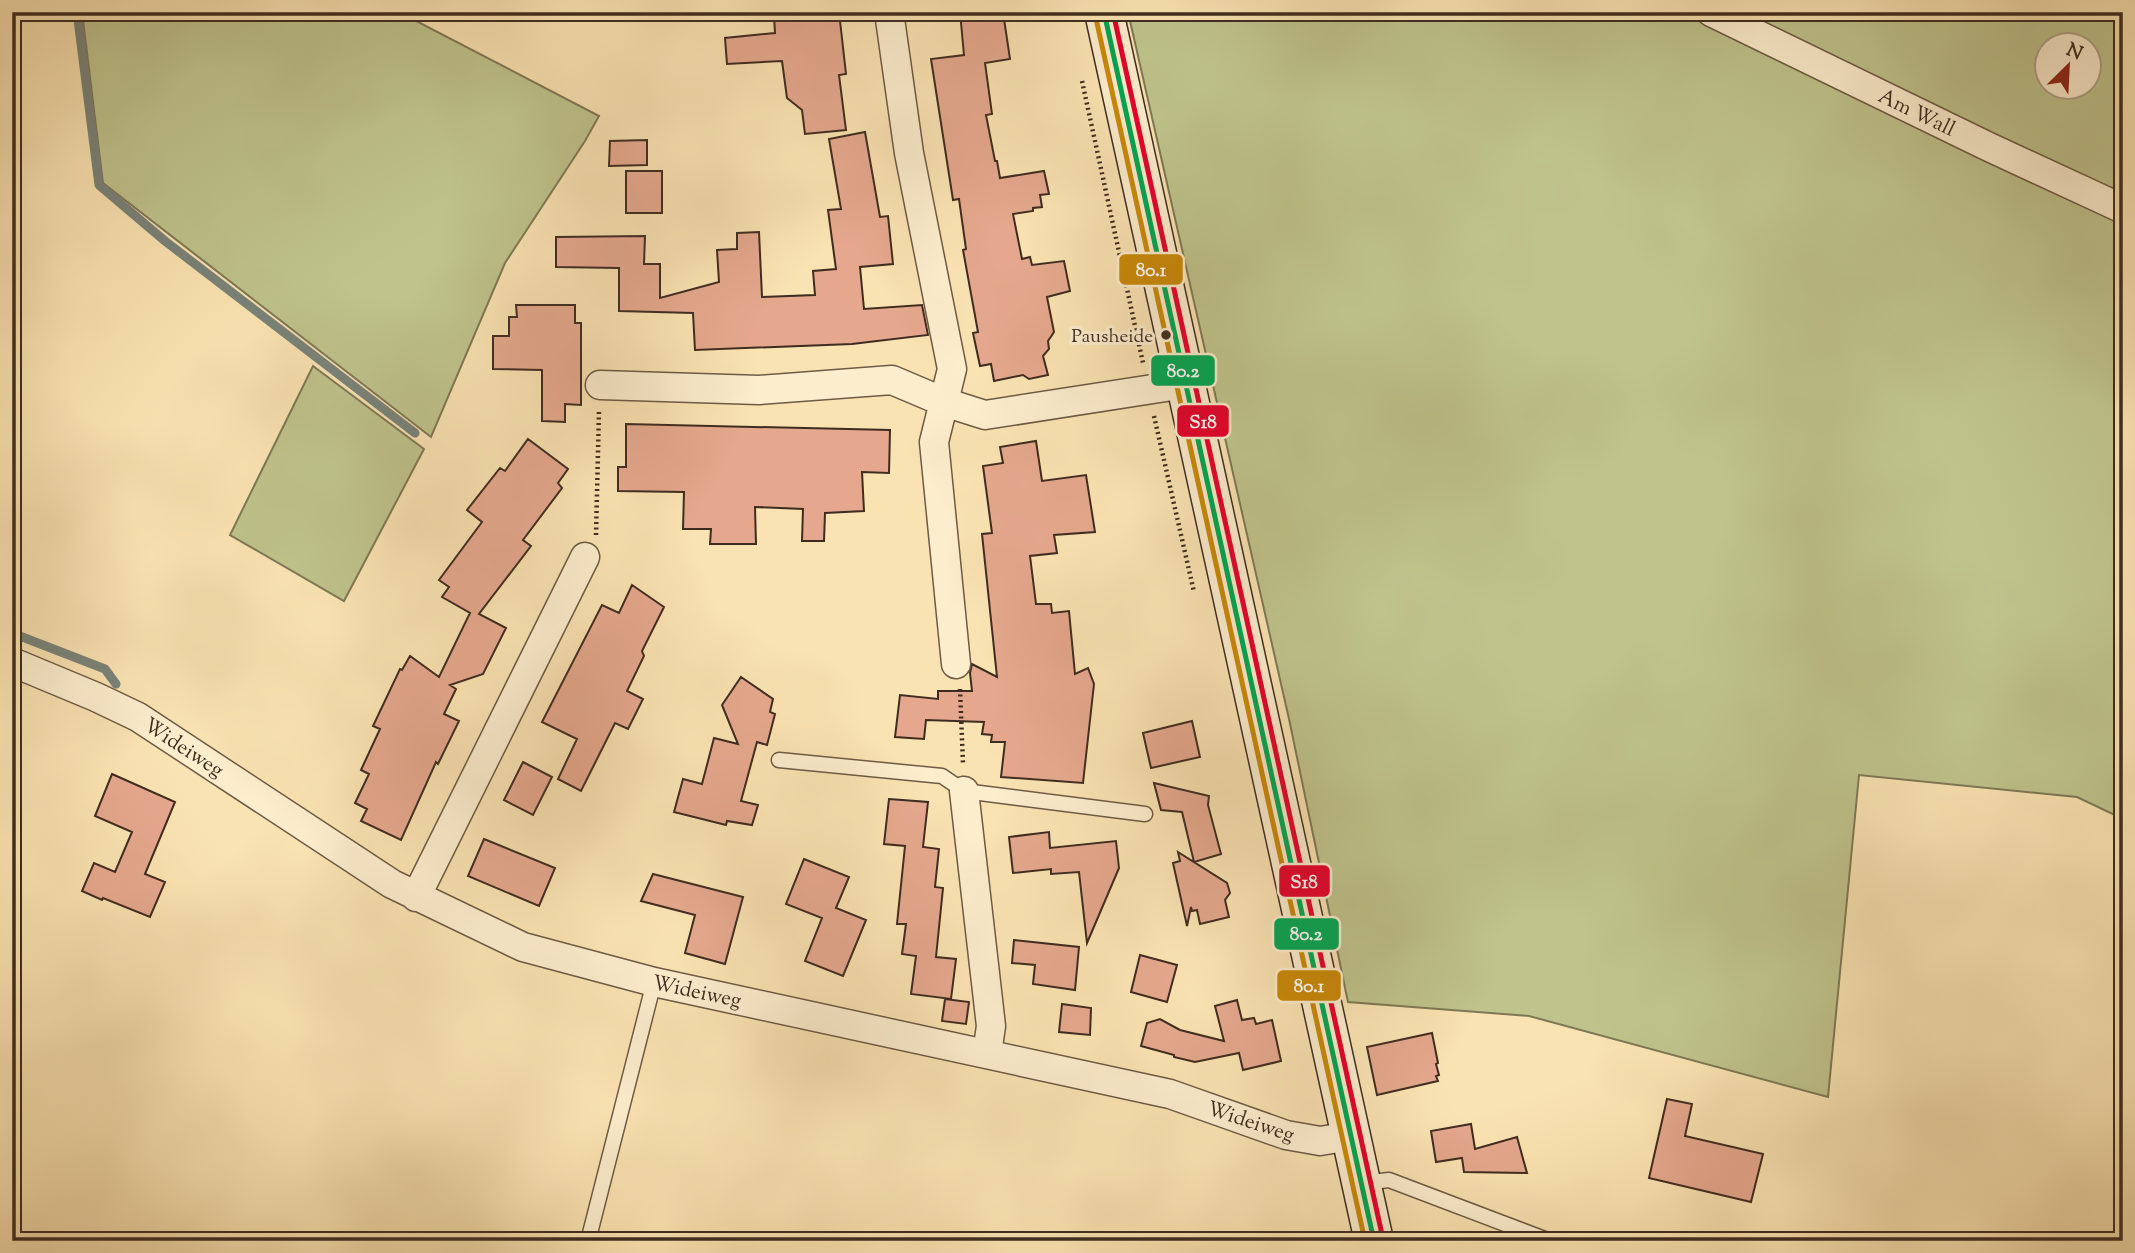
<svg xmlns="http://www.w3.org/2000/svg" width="2135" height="1253" font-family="'Sorts Mill Goudy',serif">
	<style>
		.green { fill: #bfc38c; stroke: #7f7856; stroke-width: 2; fill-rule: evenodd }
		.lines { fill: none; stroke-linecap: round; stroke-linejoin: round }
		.stream { stroke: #798379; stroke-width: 9 }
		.building { fill: #e5a88e; stroke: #3f2c21; stroke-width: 2 }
		.service-casing { stroke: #6e5a45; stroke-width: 17 }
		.minor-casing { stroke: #6e5a45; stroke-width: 31 }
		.secondary-casing { stroke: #3f2c21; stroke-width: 41 }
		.path { stroke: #3f2c21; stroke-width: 4.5; stroke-dasharray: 2 3.5; stroke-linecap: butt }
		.service { stroke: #fcedcd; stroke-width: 14 }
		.minor { stroke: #fcedcd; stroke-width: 28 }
		.secondary { stroke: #fcedcd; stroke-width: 38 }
		.bus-1-casing { stroke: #fcedcd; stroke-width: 10 }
		.bus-2-casing { stroke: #fcedcd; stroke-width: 10 }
		.bus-3-casing { stroke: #fcedcd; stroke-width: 10 }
		.bus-1 { stroke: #00a651; stroke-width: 5 }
		.bus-2 { stroke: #c98808; stroke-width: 5 }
		.bus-3 { stroke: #e4002b; stroke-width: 5 }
		.bus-dot { fill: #3f2c21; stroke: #fcedcd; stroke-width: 2.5 }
		.labels { text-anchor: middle; stroke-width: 6; stroke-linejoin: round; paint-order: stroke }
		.bus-label { font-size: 19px; fill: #3f2c21; stroke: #fcedcd; text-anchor: end }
		.street-label { font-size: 21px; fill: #3f2c21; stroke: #fcedcd }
		.line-badge { stroke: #fcedcd; stroke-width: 2.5 }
		.badge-label { font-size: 19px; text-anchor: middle; font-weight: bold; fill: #fff }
	</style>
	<rect width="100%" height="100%" fill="#fae3b2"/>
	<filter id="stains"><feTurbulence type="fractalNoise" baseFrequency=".00286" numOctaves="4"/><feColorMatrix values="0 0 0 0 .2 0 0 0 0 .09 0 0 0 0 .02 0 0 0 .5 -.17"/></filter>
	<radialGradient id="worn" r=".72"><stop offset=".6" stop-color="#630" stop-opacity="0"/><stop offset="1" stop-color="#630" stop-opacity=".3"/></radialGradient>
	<path class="green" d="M82,12H399L599,116L585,141L505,263L431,437L103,183Z
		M1128,12H2123V819L2077,797L1859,775L1828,1097L1529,1016L1348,1002L1289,719ZM2048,46H2090V88H2048Z
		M313,366L424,449L344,601L230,535Z"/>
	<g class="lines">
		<path class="stream" d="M77,12L99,185L165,241L415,433
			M12,633L105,669L116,684"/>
	</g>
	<path class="building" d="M800,12H839L846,74L839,75L846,130L805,134L802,110L787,98L782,61L727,64L725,38L775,33L774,16L800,14Z
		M960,12H1003L1010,59L985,63L992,114L986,115L995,161H997L1000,178L1044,171L1049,194L1040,195L1042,207L1033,208V211L1013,214L1022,259L1030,257L1032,265L1064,261L1070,291L1047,297L1054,332L1048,341L1049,349L1043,356L1048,375L1029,379L1023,375L994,381L991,364L980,366L973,333L978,332L963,250L966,249L959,199L953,200L931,59L964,55Z
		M865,132L880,217L888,216L893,264L860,267L864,309L922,305L928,335L852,344L695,350L693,313L619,311V268L556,267V237L645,236L644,264H660V298L719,282L717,250L737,249V233L759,232L762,297L815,295L813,271L836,269L828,210L841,209L829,139Z
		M647,140V165L609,166L610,141Z
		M626,171H662V213H626Z
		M516,305H575V323H581V405L565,404V422L542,421V370L493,369V336H509V317H517Z
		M626,424L890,430L889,473L862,472L864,511L825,513L824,541H802L803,509L755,507L756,544H710L711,529H683L684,492L618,491V467H626Z
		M528,439L568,469L558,483L562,488L523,540L531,546L479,614L506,628L483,674L450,685L456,689L444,714L459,721L438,764L436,762L401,840L361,821L367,809L355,803L369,774L361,770L380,729L373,726L400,669L402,670L410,656L439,677L470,613L442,597L449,587L439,580L482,522L467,510L500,468L505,471Z
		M1036,441L1042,481L1086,475L1095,532L1054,535L1057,553L1030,556L1036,604H1051L1052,613L1069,611L1075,674L1088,668L1094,684L1083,783L1001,777L1005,742H991L992,735L982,734L984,722L926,720L924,739L895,737L900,695L938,699V691H972L970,673L972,664L997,677L982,534L992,533L983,466L1003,463L1000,447Z
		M632,585L664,607L642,651L644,656L627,691L643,699L628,729L615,723L581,791L558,779L577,739L542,722L602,605L619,613Z
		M741,677L773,699L770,712L775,714L767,745L757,742L741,801L758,805L752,825L727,821L726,825L674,812L683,779L702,784L714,738L738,744L722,705Z
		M1192,721L1200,757L1151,768L1143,733Z
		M523,762L552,777L533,815L504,800Z
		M112,774L175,802L145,874L165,882L150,917L103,898L102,900L82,891L94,863L115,872L132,832L95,816Z
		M1154,783L1209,796L1208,805L1221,854L1194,862L1227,883L1230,893L1225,900L1229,917L1200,924L1197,910L1192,911L1191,907L1187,926L1173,863L1180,861L1178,852L1194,862L1182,812L1161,810Z
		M889,799L928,802L923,847L939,849L935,887L943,888L936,957L956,959L951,999L911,994L916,956L902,954L906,924H897L905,846L884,844Z
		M1049,832L1050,848L1116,841L1119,868L1087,943L1079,872L1051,874V869L1013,873L1009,837Z
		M484,839L555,868L539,906L468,876Z
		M804,859L849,877L836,908L866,920L843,976L805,961L822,918L786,904Z
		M653,874L743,897L725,964L685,953L695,915L641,901Z
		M1014,940L1079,947L1075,990L1033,984L1035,965L1012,963Z
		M1140,955L1177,965L1167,1002L1131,992Z
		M945,999L969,1002L966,1024L942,1021Z
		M1237,1000L1242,1020L1254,1018L1256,1024L1272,1020L1281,1061L1243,1070L1239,1053L1195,1062L1174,1057V1055L1141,1046L1147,1023L1160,1019L1180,1030L1224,1041L1215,1006Z
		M1062,1004L1091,1008L1090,1035L1059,1032Z
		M1432,1033L1438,1063L1436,1064L1439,1075L1436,1076L1438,1081L1377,1095L1367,1047Z
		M1667,1099L1692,1104L1685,1136L1763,1154L1751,1202L1649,1178Z
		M1471,1124L1475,1149L1517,1137L1527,1173L1464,1172L1462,1158L1436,1162L1431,1131Z"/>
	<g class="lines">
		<g class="service-casing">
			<path id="service" d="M779,760L942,776L964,791L1145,814
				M1363,1183L1389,1180L1550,1241
				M588,1241L654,982"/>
		</g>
		<g class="minor-casing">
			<path id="minor" d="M889,12L909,153L952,369L934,442L956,664
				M1711,12L1989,147L2123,209
				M600,385L759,390L892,380L944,402L985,415L1185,384
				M12,662L96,697L138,717L392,884L523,947L654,982L1170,1094L1286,1135L1320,1141L1351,1136
				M964,791L991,1026L987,1054
				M416,897L585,557"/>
		</g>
		<g class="secondary-casing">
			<path id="secondary" d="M1104,12L1374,1241"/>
		</g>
		<path class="path" d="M1082,81L1143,363
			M1154,416L1194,592
			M596,535L599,410
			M960,689L963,764"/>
		<use href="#service" class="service"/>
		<use href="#minor" class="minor"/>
		<use href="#secondary" class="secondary"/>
		<g class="bus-1-casing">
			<path id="bus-1" d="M1104,12L1374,1241"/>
		</g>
		<g class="bus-2-casing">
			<path id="bus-2" d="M1095,14L1365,1241"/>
		</g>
		<g class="bus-3-casing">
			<path id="bus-3" d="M1113,12L1383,1239"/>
		</g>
		<use href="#bus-1" class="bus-1"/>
		<use href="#bus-2" class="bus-2"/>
		<use href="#bus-3" class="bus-3"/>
	</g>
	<circle class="bus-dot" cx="1166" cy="335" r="6"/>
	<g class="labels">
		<g class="bus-label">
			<text x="1153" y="342">Pausheide</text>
		</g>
		<g class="street-label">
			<text transform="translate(1917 112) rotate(26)" y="7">Am Wall</text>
			<text transform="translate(184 747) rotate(33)" y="7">Wideiweg</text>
			<text transform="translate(697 991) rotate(12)" y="7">Wideiweg</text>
			<text transform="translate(1251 1121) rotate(18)" y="7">Wideiweg</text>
		</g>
	</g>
	<g class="line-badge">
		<rect x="1118" y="253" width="66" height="33" rx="7" fill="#c98808"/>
		<rect x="1150" y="354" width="66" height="33" rx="7" fill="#00a651"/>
		<rect x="1176" y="404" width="54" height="34" rx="7" fill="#e4002b"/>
		<rect x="1278" y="864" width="53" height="34" rx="7" fill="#e4002b"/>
		<rect x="1273" y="917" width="67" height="34" rx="7" fill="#00a651"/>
		<rect x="1276" y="969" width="66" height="33" rx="7" fill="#c98808"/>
	</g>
	<g class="badge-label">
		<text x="1151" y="276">80.1</text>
		<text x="1183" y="377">80.2</text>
		<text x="1203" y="428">S18</text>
		<text x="1304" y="888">S18</text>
		<text x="1306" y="940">80.2</text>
		<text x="1309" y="992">80.1</text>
	</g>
	<rect width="2135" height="1253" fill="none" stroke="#fae3b2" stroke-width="42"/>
	<rect x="14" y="14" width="2107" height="1225" fill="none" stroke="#3f2c21" stroke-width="3.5"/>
	<rect x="21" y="21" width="2093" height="1211" fill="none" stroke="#3f2c21" stroke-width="2"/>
	<g transform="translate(2068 66) rotate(24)"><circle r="33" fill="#fcedcd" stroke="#b0a088" stroke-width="2"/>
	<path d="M0-5L12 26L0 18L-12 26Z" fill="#8f2418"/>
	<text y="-10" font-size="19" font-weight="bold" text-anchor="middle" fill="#3f2c21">N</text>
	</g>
	<rect width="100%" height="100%" filter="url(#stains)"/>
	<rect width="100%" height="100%" fill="url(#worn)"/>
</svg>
